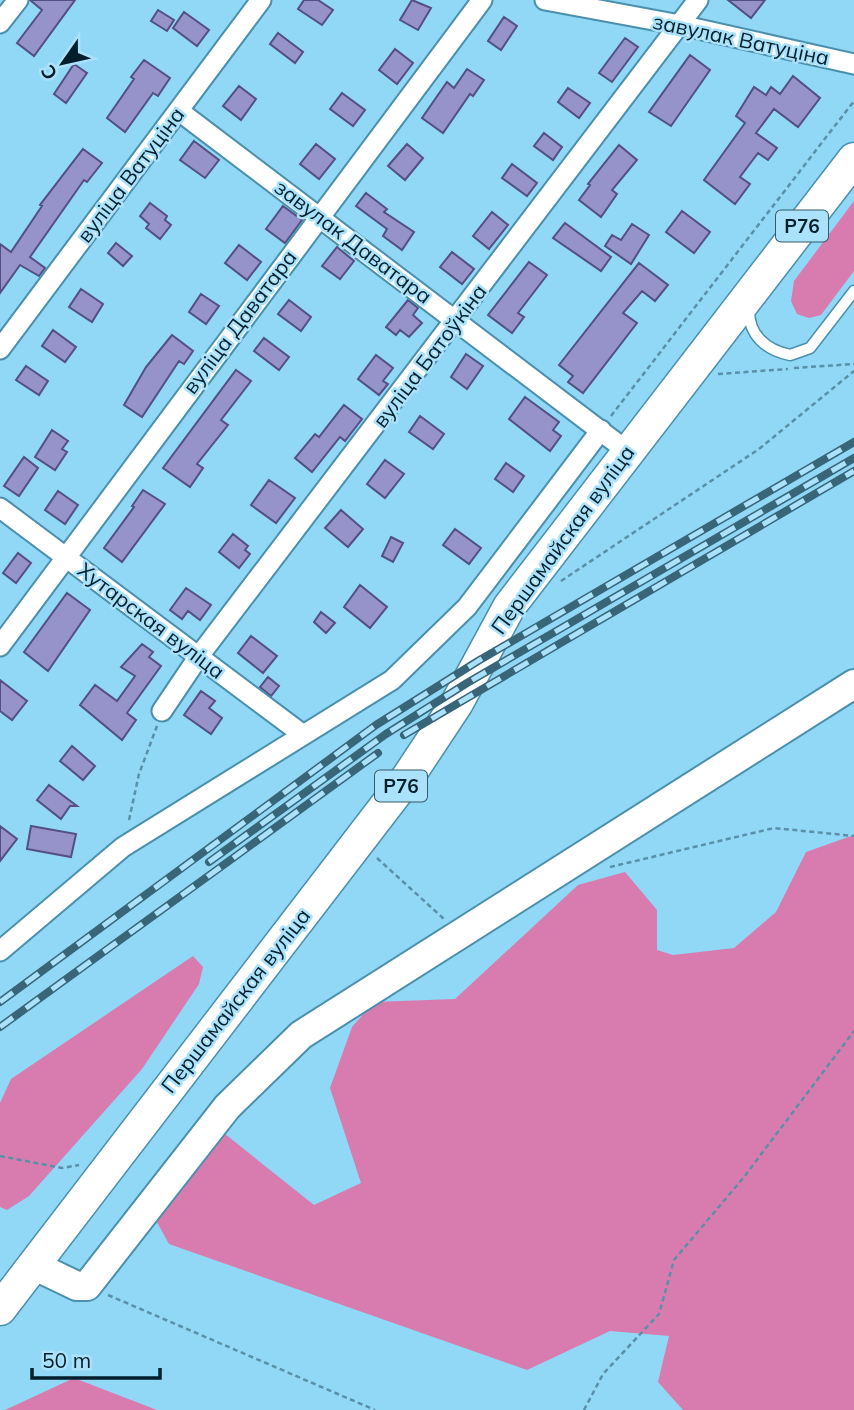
<svg xmlns="http://www.w3.org/2000/svg" width="854" height="1410" font-family="Mulish,sans-serif">
	<style>
		.green { fill: #d87caf }
		.building { fill: #9693cb; stroke: #534f82; stroke-width: 2 }
		.lines { fill: none; stroke-linecap: round; stroke-linejoin: round }
		.lane-casing { stroke: #4a90ac; stroke-width: 13 }
		.street-casing { stroke: #4a90ac; stroke-width: 23 }
		.secondary-casing { stroke: #4a90ac; stroke-width: 32 }
		.primary-casing { stroke: #4a90ac; stroke-width: 35 }
		.path { stroke: #5a90a7; stroke-width: 2.5; stroke-dasharray: 5 3.5; stroke-linecap: butt }
		.lane { stroke: #fff; stroke-width: 10 }
		.street { stroke: #fff; stroke-width: 19 }
		.secondary { stroke: #fff; stroke-width: 28 }
		.primary { stroke: #fff; stroke-width: 32 }
		.rail-casing { stroke: #386578; stroke-width: 8 }
		.rail { stroke: #abe2fb; stroke-width: 5; stroke-dasharray: 16; stroke-linecap: butt }
		.labels { text-anchor: middle; stroke-width: 5; stroke-linejoin: round; paint-order: stroke }
		.shield { fill: #abe2fb; stroke: #355a69; stroke-width: 2 }
		.shield-label { font-size: 19px; font-weight: bold; fill: #021f2b }
		.street-label { font-size: 21px; fill: #021f2b; stroke: #abe2fb }
	</style>
	<rect width="100%" height="100%" fill="#91d7f6"/>
	<path class="green" d="M854,201V271L821,315L809,318L797,314L791,301L794,281Z
		M854,835V1410H683L658,1382L669,1336L610,1331L527,1370L169,1244L153,1215L225,1134L314,1205L361,1183L330,1088L352,1027L374,1002L455,999L578,885L625,872L657,910V950L673,955L734,948L776,912L806,852Z
		M193,956L203,967L199,984L142,1069L29,1196L7,1210L0,1207V1103L11,1079Z
		M74,1378L157,1410H5Z"/>
	<path class="building" d="M30,0H75L34,56L17,43L42,10Z
		M304,0H318L333,10L322,25L298,9Z
		M412,0L431,8L418,30L400,20Z
		M728,0H765L751,18Z
		M158,10L174,20L167,31L151,21Z
		M184,12L209,30L197,46L173,28Z
		M504,17L517,26L501,50L488,41Z
		M278,33L303,52L295,63L270,44Z
		M625,38L638,47L612,82L599,73Z
		M395,49L413,63L397,84L379,70Z
		M690,55L710,70L671,126L649,112Z
		M144,60L170,78L158,96L153,93L125,132L107,118L134,79L131,77Z
		M74,64L87,73L66,103L54,94Z
		M467,69L484,80L473,96L470,94L443,133L422,118L447,82L454,88Z
		M793,76L820,98L798,127L774,109L756,133L777,148L768,160L758,153L740,177L750,184L735,204L704,180L745,123L736,116L754,87L766,95L771,87L780,94Z
		M239,86L256,99L241,120L223,106Z
		M568,88L590,103L579,118L558,102Z
		M342,93L365,110L353,126L330,109Z
		M544,133L562,147L553,160L534,146Z
		M194,141L219,160L205,178L180,160Z
		M316,144L335,159L319,179L300,164Z
		M407,144L423,158L405,180L388,166Z
		M619,145L637,160L612,190L617,194L601,217L579,200L590,185L588,184Z
		M83,149L102,163L87,182L84,180L30,257L45,268L39,276L20,265L0,293V244L11,252L42,206L40,205Z
		M512,164L537,183L527,196L502,178Z
		M366,193L387,209L384,212L414,232L402,250L383,236L387,229L356,206Z
		M150,203L167,216L165,220L171,225L160,239L146,228L149,224L140,216Z
		M283,206L302,220L285,243L266,229Z
		M682,211L710,232L694,253L666,232Z
		M492,212L508,225L489,249L473,236Z
		M565,223L611,257L601,271L553,238Z
		M632,224L649,235L631,264L605,246L612,235L621,240Z
		M116,243L132,256L123,266L108,253Z
		M239,245L261,262L247,280L225,263Z
		M337,247L354,261L340,279L322,266Z
		M452,252L474,269L462,284L440,267Z
		M529,262L547,275L518,313L524,317L512,333L488,315Z
		M639,263L668,285L655,301L642,291L623,313L637,323L583,393L568,382L573,376L559,365Z
		M81,289L103,304L92,322L69,307Z
		M201,294L219,306L206,324L189,312Z
		M289,300L311,317L301,331L278,314Z
		M408,300L418,308L413,315L422,323L409,337L400,330L396,335L386,327Z
		M53,330L76,347L65,362L42,346Z
		M172,335L193,351L184,364L179,361L142,417L124,405L146,367Z
		M264,338L289,357L279,370L254,351Z
		M466,354L483,366L467,389L451,377Z
		M376,355L393,368L383,381L388,384L379,395L358,379Z
		M26,366L48,381L39,395L16,380Z
		M236,370L251,381L221,420L228,425L197,464L203,468L190,487L163,468Z
		M525,397L559,422L553,430L561,436L550,451L509,419Z
		M344,405L362,419L345,441L340,437L312,472L295,458L315,434L319,437Z
		M420,416L444,434L433,449L409,432Z
		M52,430L68,441L62,449L67,452L55,470L35,457Z
		M24,457L38,468L19,496L4,486Z
		M385,460L404,474L385,498L367,484Z
		M506,463L524,476L513,492L495,479Z
		M269,480L295,498L276,523L251,505Z
		M143,490L165,504L122,562L104,548L134,507L132,506Z
		M58,491L78,505L65,524L45,510Z
		M341,510L363,529L348,547L325,528Z
		M455,529L481,548L469,564L443,545Z
		M233,534L248,546L245,550L250,554L239,568L219,552Z
		M391,537L403,543L393,562L382,556Z
		M18,553L31,563L16,583L3,573Z
		M360,585L387,607L370,628L344,607Z
		M186,588L211,605L200,620L188,611L182,619L170,610Z
		M67,593L90,610L48,671L24,652Z
		M321,612L335,623L326,633L314,622Z
		M251,636L277,656L263,673L238,653Z
		M142,644L153,652L149,657L161,666L127,713L136,720L122,740L80,705L95,685L117,701L135,676L121,667Z
		M268,677L279,686L271,696L260,687Z
		M0,680L27,701L12,720L0,711Z
		M201,691L215,701L209,708L222,718L211,734L184,715Z
		M72,746L95,766L83,780L60,761Z
		M49,785L77,806H70L61,819L37,800Z
		M0,826L17,839L0,861Z
		M31,826L76,834L71,857L27,849Z"/>
	<g class="lines">
		<g class="lane-casing">
			<path id="lane" d="M749,308C748,335 766,350 790,355L810,348L854,291"/>
		</g>
		<g class="street-casing">
			<path id="street" d="M545,0L680,25L854,64
				M0,23L18,0
				M179,111L627,451
				M0,349L261,0
				M0,508L302,734
				M0,646L482,0
				M162,711L199,656L698,0
				M0,951L123,847L392,680L467,607L601,430"/>
		</g>
		<g class="secondary-casing">
			<path id="secondary" d="M33,1265L77,1286H87L227,1107L301,1035L854,684"/>
		</g>
		<g class="primary-casing">
			<path id="primary" d="M0,1309L408,777L457,703L509,607L854,159"/>
		</g>
		<path class="path" d="M794,368L854,364
			M718,374L788,369
			M611,416L854,101
			M561,581L759,449L854,371
			M129,820L139,774L157,726
			M377,858L444,919
			M610,867L774,828L854,836
			M0,1156L62,1168L79,1165
			M108,1295L375,1410
			M584,1410L603,1374L659,1314L674,1260L744,1177L854,1031"/>
		<use href="#lane" class="lane"/>
		<use href="#street" class="street"/>
		<use href="#secondary" class="secondary"/>
		<use href="#primary" class="primary"/>
		<g class="rail-casing">
			<path id="rail" d="M404,735L854,471
				M209,862L386,734L467,683L854,458
				M0,1002L376,725L478,661L854,442
				M0,1027L378,753"/>
		</g>
		<use href="#rail" class="rail"/>
	</g>
	<g class="labels">
		<g class="shield">
			<rect x="776" y="210.5" width="52" height="31" rx="5"/>
			<rect x="375" y="770.5" width="52" height="31" rx="5"/>
		</g>
		<g class="shield-label">
			<text x="802" y="233">Р76</text>
			<text x="401" y="793">Р76</text>
		</g>
		<g class="street-label">
			<text transform="translate(741 40) rotate(12)" y="7">завулак Ватуціна</text>
			<text transform="translate(131 175) rotate(-53)" y="7">вуліца Ватуціна</text>
			<text transform="translate(353 242) rotate(37)" y="7">завулак Даватара</text>
			<text transform="translate(240 322) rotate(-53)" y="7">вуліца Даватара</text>
			<text transform="translate(430 356) rotate(-53)" y="7">вуліца Батоўкіна</text>
			<text transform="translate(563 540) rotate(-54)" y="7">Першамайская вуліца</text>
			<text transform="translate(151 621) rotate(37)" y="7">Хутарская вуліца</text>
			<text transform="translate(236 1001) rotate(-52)" y="7">Першамайская вуліца</text>
		</g>
	</g>
	<g transform="translate(63 63) rotate(236)" stroke="#abe2fb" stroke-width="5" paint-order="stroke">
	<path d="M0-5L12 26L0 18L-12 26Z" fill="#021f2b"/>
	<text y="-10" font-size="19" font-weight="bold" text-anchor="middle" fill="#021f2b">С</text>
	</g>
	<path d="M32 1368v10h128v-10" fill="none" stroke="#021f2b" stroke-width="3.5"/>
	<text x="42" y="1368" font-size="21" fill="#021f2b" stroke="#abe2fb" stroke-width="5" paint-order="stroke">50 m</text>
</svg>
